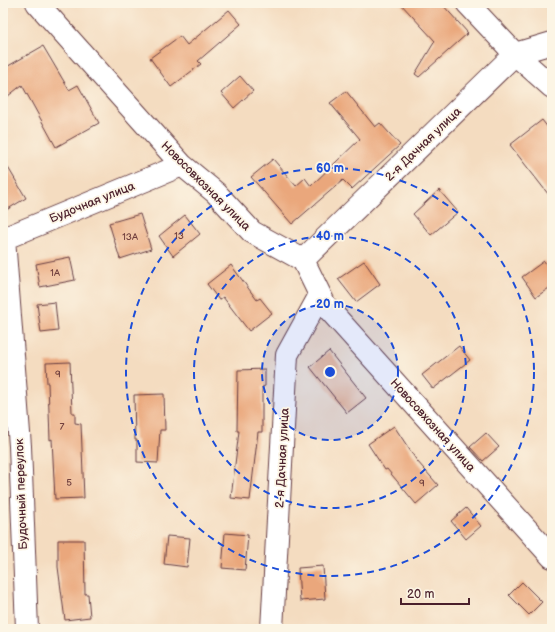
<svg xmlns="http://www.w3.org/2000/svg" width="555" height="632" font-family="'Balsamiq Sans',sans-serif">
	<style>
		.building { fill: #eaa77b }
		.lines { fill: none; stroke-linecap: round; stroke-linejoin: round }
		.minor-casing { stroke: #643b41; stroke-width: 24 }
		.minor { stroke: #fff; stroke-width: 22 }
		.ring { fill: none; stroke: #1d4ed8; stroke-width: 2; stroke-dasharray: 7 5 }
		.labels { text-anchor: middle; stroke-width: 3.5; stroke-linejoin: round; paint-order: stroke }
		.number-label { font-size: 10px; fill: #72413f }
		.street-label { font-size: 12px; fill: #4a1f2b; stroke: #fcf5e5 }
		.centre { fill: #1d4ed8; stroke: #fcf5e5; stroke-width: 2 }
		.ring-label { font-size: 12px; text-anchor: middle; font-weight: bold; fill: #1d4ed8; stroke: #fcf5e5; stroke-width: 3.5; stroke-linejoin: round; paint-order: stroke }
	</style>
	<rect width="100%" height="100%" fill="#fcf5e5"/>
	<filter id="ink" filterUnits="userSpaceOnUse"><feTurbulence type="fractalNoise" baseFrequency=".025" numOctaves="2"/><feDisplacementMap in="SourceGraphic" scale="8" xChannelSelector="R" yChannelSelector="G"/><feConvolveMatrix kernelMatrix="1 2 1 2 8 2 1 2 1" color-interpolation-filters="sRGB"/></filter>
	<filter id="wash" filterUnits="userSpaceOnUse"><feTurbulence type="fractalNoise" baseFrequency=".012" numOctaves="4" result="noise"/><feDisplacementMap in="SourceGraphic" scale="16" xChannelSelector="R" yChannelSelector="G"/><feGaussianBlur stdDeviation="0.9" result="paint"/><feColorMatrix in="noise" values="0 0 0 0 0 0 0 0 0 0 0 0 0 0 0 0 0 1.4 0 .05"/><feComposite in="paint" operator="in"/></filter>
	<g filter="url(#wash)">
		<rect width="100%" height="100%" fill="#f4dcc0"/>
		<g id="blocks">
			<path class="building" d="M400,3H441L468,33L419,77L415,74L435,41Z
				M229,10L241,24L198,61L201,64L171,87L150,58L180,36L187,45Z
				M43,46L69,90L78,85L99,123L56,147L22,85L3,100V69Z
				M240,76L253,91L234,108L221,93Z
				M346,91L375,127L380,123L400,145L352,189L343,180L292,224L251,177L273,159L296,186L305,178L311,186L360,139L330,103Z
				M542,120L552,133V199L510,145Z
				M3,159L26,198L3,212Z
				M439,190L458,212L431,235L413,214Z
				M140,214L151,249L120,259L109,223Z
				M185,215L200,234L173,256L159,236Z
				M70,257L75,280L40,287L36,264Z
				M364,261L380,284L356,302L338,279Z
				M544,261L552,273V286L536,297L522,277Z
				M231,265L257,300L260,298L272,313L249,331L223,297L219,300L207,284Z
				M55,302L58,331L41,333L37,304Z
				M459,346L470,360L433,389L422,375Z
				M329,351L366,398L347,413L310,367Z
				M70,362L72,413H75V423L81,424L84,498L55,499L52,439L50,440L48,383H47L46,363Z
				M265,369V386L262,387V432H258L250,500L231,498L239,431H237L238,370Z
				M164,394L165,430H160L158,463L137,462V440H135L134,395Z
				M394,426L417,461L438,485L416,504L387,469L385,470L368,444Z
				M486,433L499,447L483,461L470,447Z
				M466,508L481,526L466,539L451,521Z
				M225,533L248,535L245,570L222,568Z
				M167,536L190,538L187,567L164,564Z
				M58,540H84L85,594H88L90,617L65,620L58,567Z
				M323,566L325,599L300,601L298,568Z
				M522,582L542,602L529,615L509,595Z"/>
		</g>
	</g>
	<g filter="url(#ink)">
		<use href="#blocks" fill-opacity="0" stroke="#643b41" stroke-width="1"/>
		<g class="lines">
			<g class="minor-casing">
				<path id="minor" d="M37,3L182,165L216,193L252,232L303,260L325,305L552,557
					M467,3L515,54L552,87
					M3,239L182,165
					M4,239L20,446L27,629
					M303,260L515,54L552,43
					M272,629L287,355L320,295"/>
			</g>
			<use href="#minor" class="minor"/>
		</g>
	</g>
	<circle cx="330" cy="372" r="68" fill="#1d4ed8" fill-opacity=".12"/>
	<g class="ring">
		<circle cx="330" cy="372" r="68"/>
		<circle cx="330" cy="372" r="136"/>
		<circle cx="330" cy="372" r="204"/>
	</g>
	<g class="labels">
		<g class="number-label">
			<text x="179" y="239">13</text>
			<text x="130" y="240">13А</text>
			<text x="55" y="276">1А</text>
			<text x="58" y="377">9</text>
			<text x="62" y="430">7</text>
			<text x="69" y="486">5</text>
			<text x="422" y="486">9</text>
		</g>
		<g class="street-label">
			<text transform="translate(423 144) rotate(-44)" y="4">2-я Дачная улица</text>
			<text transform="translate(206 186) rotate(45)" y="4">Новосовхозная улица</text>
			<text transform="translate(92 202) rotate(-22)" y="4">Будочная улица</text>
			<text transform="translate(433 425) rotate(48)" y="4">Новосовхозная улица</text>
			<text transform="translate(282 458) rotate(-87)" y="4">2-я Дачная улица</text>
			<text transform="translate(21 494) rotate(-92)" y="4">Будочный переулок</text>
		</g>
	</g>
	<circle cx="330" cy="372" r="6" class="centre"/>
	<g class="ring-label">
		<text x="330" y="172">60 m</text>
		<text x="330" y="240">40 m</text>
		<text x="330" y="308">20 m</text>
	</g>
	<rect width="555" height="632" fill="none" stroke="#fcf5e5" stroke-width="16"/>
	<path d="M401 598v6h68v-6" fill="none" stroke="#4a1f2b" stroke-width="2"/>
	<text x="407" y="598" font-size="12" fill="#4a1f2b" stroke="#fcf5e5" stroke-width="3" paint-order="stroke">20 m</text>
</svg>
